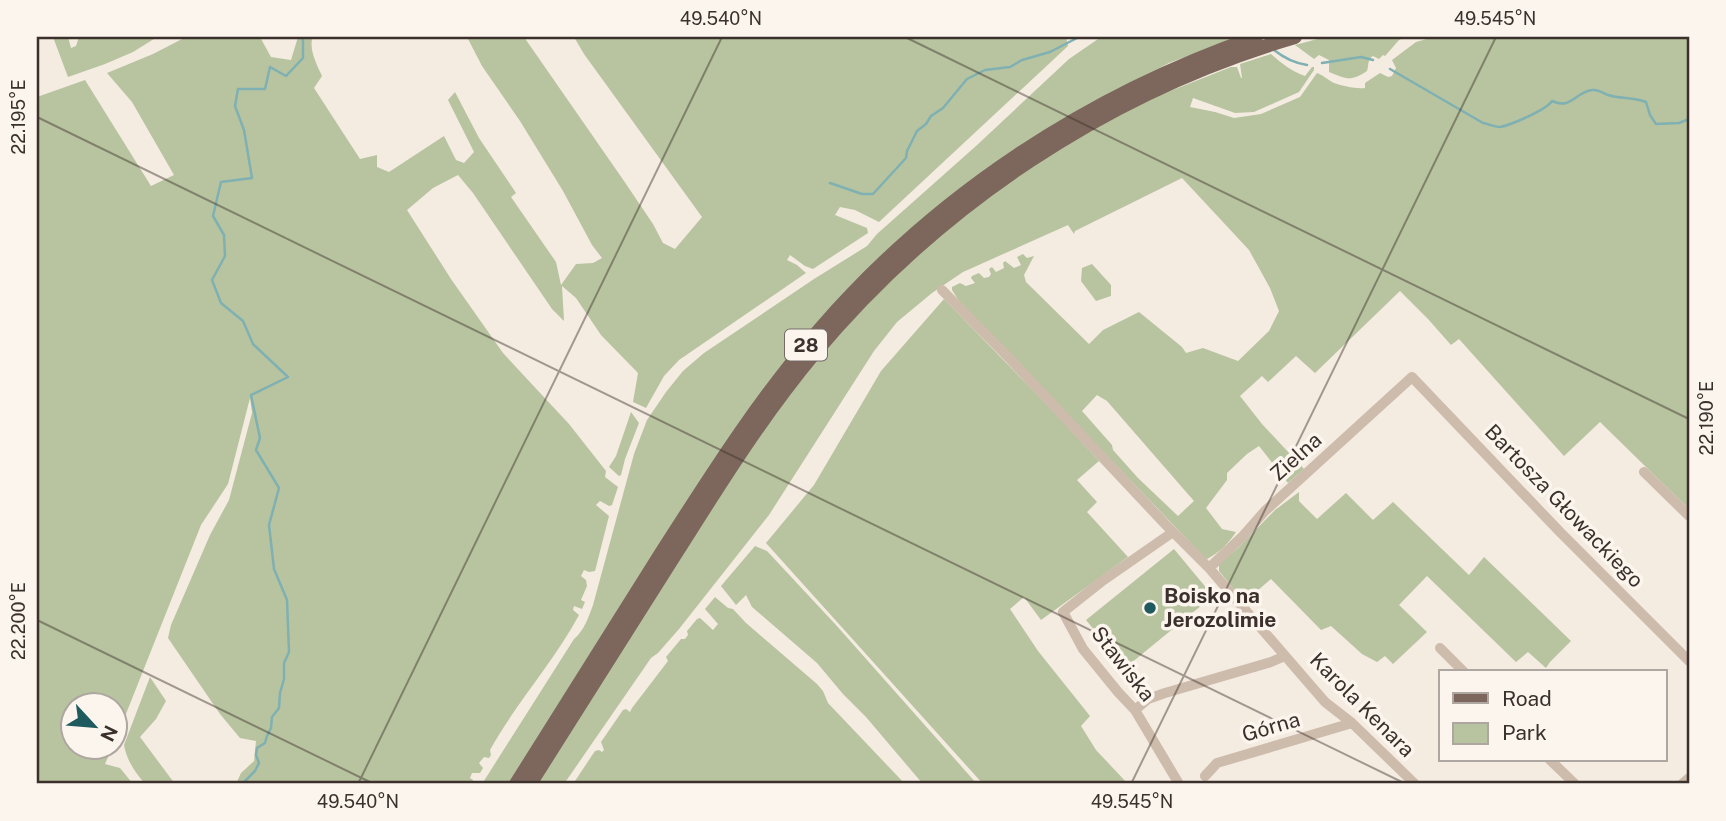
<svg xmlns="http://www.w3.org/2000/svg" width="1726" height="821" font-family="'Public Sans',sans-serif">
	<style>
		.green { fill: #b8c4a0; fill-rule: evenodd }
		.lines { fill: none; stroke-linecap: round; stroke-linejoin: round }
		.stream { stroke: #7fb0b2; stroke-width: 2.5 }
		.minor { stroke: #cdbbac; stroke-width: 10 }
		.major { stroke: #7d675c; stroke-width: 14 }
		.ticks { fill: none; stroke: #3b302b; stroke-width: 2; stroke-opacity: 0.45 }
		.poi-dot { fill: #1f5a5e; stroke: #fbf5ee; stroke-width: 2.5 }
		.labels { text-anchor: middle; stroke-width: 7; stroke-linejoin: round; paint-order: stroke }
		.shield { fill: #fbf5ee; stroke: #756b66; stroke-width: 2 }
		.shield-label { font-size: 19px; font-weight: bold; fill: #3b302b }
		.street-label { font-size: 21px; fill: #3b302b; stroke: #fbf5ee }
		.poi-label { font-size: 21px; font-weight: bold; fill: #3b302b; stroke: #fbf5ee; text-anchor: start }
		.neatline { fill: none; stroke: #3b302b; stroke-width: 2.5 }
		.ticks-label { font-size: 18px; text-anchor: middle; fill: #3b302b }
	</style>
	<rect width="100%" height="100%" fill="#f4ebe1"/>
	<path class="green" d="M53,37H68L71,48L76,46L79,37H157L133,52L105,64L68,77Z
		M190,37H260L271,57L291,60L298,37H313C308,48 317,65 322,76L314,88L360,159L377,155V167L389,172L444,136L456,160L464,163L474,152L448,100L455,92L479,138L516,193L511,197L556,262L561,285L576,264L593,263L602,258L592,245L563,191L520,121L482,66L467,37H524L624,181L653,224L663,243L675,249L702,217L584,54L574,37H1066L1068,46L879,222L855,210L840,207L835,215L867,228L868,233L813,269L805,266L790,255L787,260L797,265L806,273L679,360L664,376L646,408L633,402L638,373L601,335L576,298L562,286L564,321L552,309L473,193L458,175L433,188L407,210L451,279L503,353L569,424L606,471L605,477L618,487L612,505L609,506L600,501L596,505L609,516L595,571L589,572L584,570L581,576L586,580L587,586L581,600L585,602L582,609L574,606L573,610L579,615C553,663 516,703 490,750L491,755L489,758L484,757L479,763L483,768L480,773H472L470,778L473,780V784H236L241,773L254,761L256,741L240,738L220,714L168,638L171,625L210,535L229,500L252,413L250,398L228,484L201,525L116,739V706H74V748H112L105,764L120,768L133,784H37V97L85,80L151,186L174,175L132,102L107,73L153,54L182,39H191Z
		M1101,37H1238L1169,63L1090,104L1024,143L901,237L849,287L820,320L509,784H482L574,639C584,631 589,616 593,605L634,454L647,420L666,392L683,371L704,353L814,279L867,246L877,234L976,146L1069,59Z
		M1325,37H1405L1399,40L1385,56L1383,55L1379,59L1373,56C1367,59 1369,66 1367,71C1351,82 1346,79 1329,72V60L1319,55L1314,59L1295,45Z
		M1434,37L1442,39L1454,37H1689V509L1600,422L1564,456L1459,339L1451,345L1428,319L1400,291L1315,373L1296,356L1268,382L1262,376L1240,396L1262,424L1304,469L1288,483L1259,446L1247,454L1227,473V480L1206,508L1222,529L1236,532C1229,543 1219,553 1207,559L1203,556L959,301L952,290V287L960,283L966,286L975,283L971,278L972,276L979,273L984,278L989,277L991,274L989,269L992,267L996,272L1004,268L1003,263L1005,261L1014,268L1021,265L1017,257L1023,254L1027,258L1034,256L1024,275L1026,282L1089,344L1103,330L1139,312L1182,347L1186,353L1203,348L1238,361L1269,331L1279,311L1270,288L1249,250L1182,178L1075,231L1074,234L1068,225L963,272L932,293L897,322L874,351L769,515L679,629L658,653L651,658L564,784H536L741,462L794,389L843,330L896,274L965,214L1036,163L1102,124L1160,95L1231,67H1237L1241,78H1242L1240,64L1271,54C1281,63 1291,71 1305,76L1312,67H1314V70L1299,92L1254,112L1235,113L1193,98L1190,107L1215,112L1234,118L1261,114L1300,97L1317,73C1323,75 1328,80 1334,83C1343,86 1355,89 1365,88V83L1380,73L1388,77L1392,76L1396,68L1392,60L1416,42ZM1097,395L1107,401L1194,501L1178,516L1138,478L1113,450L1112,445L1082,411Z
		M1092,264L1111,285V296L1096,301L1081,281L1082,268Z
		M944,299L1051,409L1099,461L1077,480L1097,502L1087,512L1128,557L1041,620L1024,597L1010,609L1038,651L1090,716L1081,726L1096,750L1128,784H983L766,543L814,485L881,371Z
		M631,412L639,423L625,459L621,475L619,476L609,467L616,456Z
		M1299,492V501L1317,519L1346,493L1373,520L1393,502L1469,575L1484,557L1571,641L1550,662L1546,668L1528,652L1516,662L1427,576L1399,605L1427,632L1393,664L1385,656L1377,662L1362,654L1331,626L1321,630L1271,579L1244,602L1219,571V564L1238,548L1275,510Z
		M755,546L767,551L836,625L977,784H924L922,783L866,717L843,694L817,663L752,607L746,595L736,605L721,586Z
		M1174,549L1213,596L1125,668L1086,620Z
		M715,597L728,608L733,609L746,623L817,684L823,691L828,703L905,784H573L595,751L599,750L602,752L604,750L601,742L623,710L626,709L630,712L632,708L668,661L666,657L681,639H685L688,635L687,631L697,619L700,618L713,630L718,624L705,609Z
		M150,677L166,701L156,719L140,737L175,784H145C135,772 127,761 124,745Z"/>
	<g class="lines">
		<path class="stream" d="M1274,50C1284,58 1294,63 1307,65
			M1322,63L1361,57L1373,60
			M1390,69L1483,123C1488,124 1495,127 1500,127C1511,125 1546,110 1552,101C1572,110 1575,92 1592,90C1598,89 1603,93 1608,95C1621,99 1634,97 1646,102L1650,115L1656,124L1679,123L1689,119
			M830,183L862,194H873L906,158L907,151L917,131L926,124L931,116L943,108L967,79L985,70L1010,67L1022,60L1050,52L1079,37
			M242,784L255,771L259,763L256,755L257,748L265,743L267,736L271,728L272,717L279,708L280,693L284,679V663L289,652L287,600L274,569L269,525L279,488L256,450L260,438L251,395L288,377L253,344L243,321L221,303L212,280L225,256L224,235L213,216L221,182L252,178L244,130L235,106L238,89H265L270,67L286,76L303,58V37"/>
		<path class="minor" d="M942,290L1011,360L1165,524L1209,568L1325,702L1352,723L1415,784
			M1644,472L1689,516
			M1173,532L1101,582L1063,612L1083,649L1118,692L1135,710L1179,784
			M1209,568L1242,537L1265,511L1412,377L1559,531L1689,661
			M1440,648L1464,672
			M1135,710L1148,699L1165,693L1271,662L1285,656
			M1550,760L1575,784
			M1205,776L1217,763L1352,723
			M1682,784L1689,778"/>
		<path class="major" d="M516,784C564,708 612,631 660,555C710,477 759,399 820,329C936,195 1088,95 1256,37
			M530,784C579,706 628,628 678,550C720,484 762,416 813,355C938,205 1107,92 1295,37"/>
	</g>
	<path class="ticks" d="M905,37L1689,419M37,117L1406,784M37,620L374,784M358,784L722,37M1131,784L1496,37"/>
	<circle class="poi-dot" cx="1150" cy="608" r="7"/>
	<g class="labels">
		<rect class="shield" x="785" y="329.5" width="42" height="31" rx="5"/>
		<g class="shield-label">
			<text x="806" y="352">28</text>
		</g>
		<g class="street-label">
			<text transform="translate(1296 457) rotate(-42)" y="7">Zielna</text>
			<text transform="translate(1564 506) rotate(46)" y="7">Bartosza Głowackiego</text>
			<text transform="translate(1123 664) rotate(52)" y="7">Stawiska</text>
			<text transform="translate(1362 705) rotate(45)" y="7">Karola Kenara</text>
			<text transform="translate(1271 727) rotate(-16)" y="7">Górna</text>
		</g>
		<g class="poi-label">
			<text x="1164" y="603">Boisko na<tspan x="1164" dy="24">Jerozolimie</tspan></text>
		</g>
	</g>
	<rect width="1726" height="821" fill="none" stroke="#fbf5ee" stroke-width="77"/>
	<rect x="1439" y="670" width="228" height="91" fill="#fbf5ee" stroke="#aea6a0" stroke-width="2"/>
	<rect x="1453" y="693" width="35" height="10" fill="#7d675c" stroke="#aea6a0" stroke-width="2"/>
	<text x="1502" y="706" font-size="21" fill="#3b302b">Road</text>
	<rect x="1453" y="723" width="35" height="21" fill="#b8c4a0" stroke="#aea6a0" stroke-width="2"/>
	<text x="1502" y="740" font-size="21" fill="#3b302b">Park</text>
	<g transform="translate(94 726) rotate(116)"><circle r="33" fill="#fbf5ee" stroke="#aea6a0" stroke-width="2"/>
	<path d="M0-5L12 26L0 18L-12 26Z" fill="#1f5a5e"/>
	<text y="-10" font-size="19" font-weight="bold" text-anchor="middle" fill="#3b302b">N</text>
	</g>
	<rect x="38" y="38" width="1650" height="744" class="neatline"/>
	<g class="ticks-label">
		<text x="721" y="25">49.540°N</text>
		<text x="1495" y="25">49.545°N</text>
		<text transform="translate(19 117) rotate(-90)" y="6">22.195°E</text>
		<text transform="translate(1707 418) rotate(-90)" y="6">22.190°E</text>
		<text transform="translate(19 621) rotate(-90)" y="6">22.200°E</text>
		<text x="358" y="808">49.540°N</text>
		<text x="1132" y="808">49.545°N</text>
	</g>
</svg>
